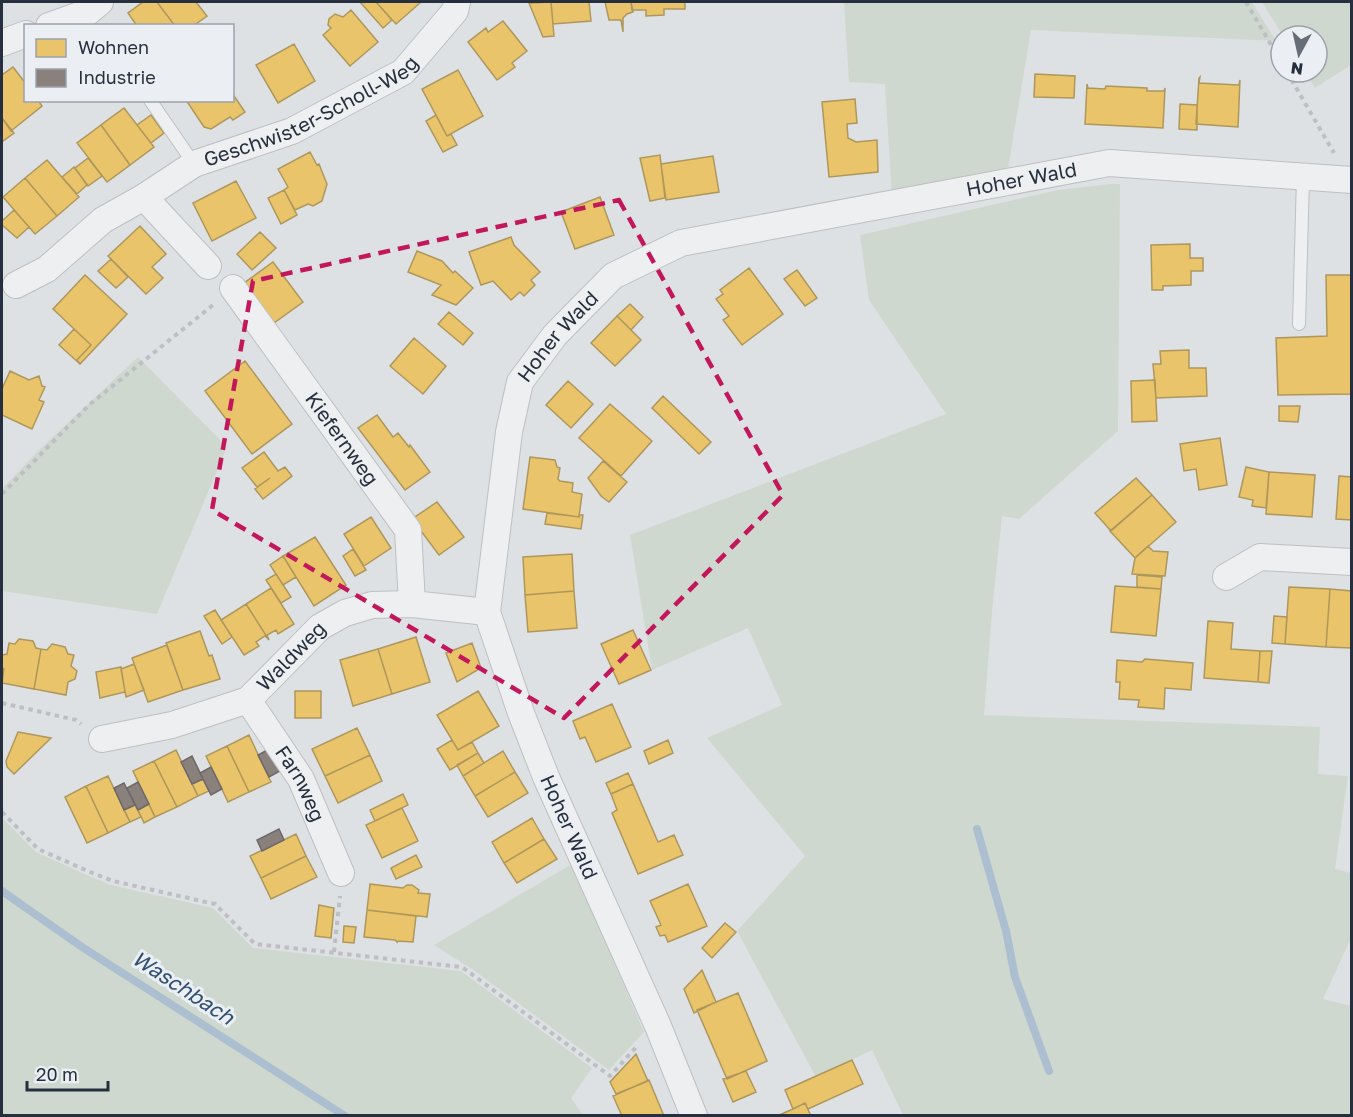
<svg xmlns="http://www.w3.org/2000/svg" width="1353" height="1117" font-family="'Golos Text',sans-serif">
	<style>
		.green { fill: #cfd8cf }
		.homes { fill: #e9c46a; stroke: #ae975c; stroke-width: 1.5 }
		.industry { fill: #8a817c; stroke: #6c6869; stroke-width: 1.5 }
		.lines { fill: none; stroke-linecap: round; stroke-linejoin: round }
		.stream { stroke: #acbfd0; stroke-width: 8 }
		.service-casing { stroke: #bdbfc2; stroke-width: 14 }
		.minor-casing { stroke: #bdbfc2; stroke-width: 28 }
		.path { stroke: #bebfc4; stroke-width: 4; stroke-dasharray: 4.5 4.5; stroke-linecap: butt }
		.service { stroke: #eeeff1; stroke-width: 12 }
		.minor { stroke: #eeeff1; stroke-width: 26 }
		.marked { fill: none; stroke: #c2185b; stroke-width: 4.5; stroke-dasharray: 12 8; stroke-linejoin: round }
		.labels { text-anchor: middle; stroke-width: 6; stroke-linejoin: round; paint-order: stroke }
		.street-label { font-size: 20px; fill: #262f3d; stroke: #ebeff4 }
		.water-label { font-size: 21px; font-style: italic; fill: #305071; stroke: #ebeff4 }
	</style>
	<rect width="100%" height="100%" fill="#dee1e4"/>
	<path class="green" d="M844,2H1252L1276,41L1031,30L1007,175L892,197L885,84L849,82Z
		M1262,2H1351V65L1315,88L1305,72H1317V36H1283Z
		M1110,184H1120L1118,431L1019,519L1002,516L992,612L984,715L1320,727L1318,774L1348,776L1335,869L1351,873V938L1323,999L1351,1006V1115H903L872,1050L816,1077L737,931L805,856L707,738L782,705L748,628L652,670L630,535L946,414L869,300L860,235L1058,190Z
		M138,357L227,447L157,614L2,591V489L38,451Z
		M2,818L36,852L89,876L111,885L213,908L253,948L461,971L592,1068L571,1098L583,1115H2Z
		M572,864L644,1032L609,1070L472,969L434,945Z"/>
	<path class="homes" d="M143,2H157L175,26H137L128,13Z
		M157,2H196L207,16L193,26H175Z
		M360,2H376L392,20L383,28Z
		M376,2H421L396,24Z
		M551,2L554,36L543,37L529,3Z
		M551,2H589L591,21L553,24Z
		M605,2H631L633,12L627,14L623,18V32L621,20H609Z
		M631,2H685V9H664V15L646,16V10H632Z
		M351,10L378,42L350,66L323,35L331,28L328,25L329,19L335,14L343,17Z
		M503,21L527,51L512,63L515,67L497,80L468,42L486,28L488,32Z
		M294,44L315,81L278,103L256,65Z
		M13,67L26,84V100H38L42,106L11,131L2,118V75Z
		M458,70L483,116L447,136L422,89Z
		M1035,74L1075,76L1074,98L1034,97Z
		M1200,77L1199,83L1239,85L1240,80L1238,127L1196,124L1199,78Z
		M1087,84L1088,88L1105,89L1106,86L1147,88V91H1164L1165,88L1163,128L1085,124Z
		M232,93L245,112L233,120L230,117L211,129L204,127L186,100H232Z
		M855,99L857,123L847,124L848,138L856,142L877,140L878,172L829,177L822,102Z
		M1180,104L1197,105V130L1179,129Z
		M124,108L154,147L130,165L101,125Z
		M151,115L164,133L151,143L137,125Z
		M436,115L447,136L451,134L457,145L443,152L426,121Z
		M2,118L14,133L3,141L2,139Z
		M101,125L130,165L107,182L77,143Z
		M310,152L317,165L319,164L327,184L322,201L313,206L308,204L295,210L284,190L288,187L278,169Z
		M660,155L665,198L650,201L640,158Z
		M713,156L719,192L666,200L661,164Z
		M88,158L102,176L88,186L75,168Z
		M47,160L79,197L57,216L25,178Z
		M74,167L87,185L77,194L62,177Z
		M25,178L57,216L35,234L3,197Z
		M236,181L256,218L212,241L193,203Z
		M284,190L297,215L281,224L268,198Z
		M600,197L614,235L575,249L561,212Z
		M14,210L29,227L17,238L2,225V221Z
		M140,226L166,254L152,267L163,278L146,294L108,256Z
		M260,232L276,248L252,270L237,254Z
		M511,237L514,245L540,272L531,280L535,285L524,296L520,292L511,300L493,281L481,285L469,252Z
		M1190,244V258H1203V271H1191V285L1163,286V290H1152L1151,245Z
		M417,251L442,261L453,273L455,271L473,288L456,305L432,295L441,285L408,272Z
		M111,259L128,277L116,288L98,271Z
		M273,262L303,302L274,323L244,283Z
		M749,268L783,314L742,345L723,320L729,316L716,299L723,294L720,290Z
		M797,270L817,298L805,306L784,279Z
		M85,275L127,314L80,364L77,360L91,345L53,309Z
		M1326,275H1352V394L1278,395L1276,338L1327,336Z
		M630,304L643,317L631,330L617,316Z
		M449,312L473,333L463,345L438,324Z
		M617,316L641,340L615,366L591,343Z
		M74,329L91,345L77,360L80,364L59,345Z
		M414,338L446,366L423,394L390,366Z
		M1189,350V368H1206L1207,396L1156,398L1153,364H1161L1160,351Z
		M245,361L292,424L252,454L205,391Z
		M10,371L29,380L39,376L42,386L45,387L39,400L44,402L32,429L2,415V389Z
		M1155,380L1157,421L1132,422L1131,381Z
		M568,381L593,404L571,428L546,405Z
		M663,396L711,442L699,454L652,408Z
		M610,404L652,441L621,476L579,438Z
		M1279,406H1300L1298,422L1279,421Z
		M377,415L393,437L398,433L409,447L410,445L430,472L405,490L358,428Z
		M1220,438L1227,485L1199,490L1196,469L1184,471L1180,444Z
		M264,452L278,471L285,467L292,476L263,499L255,489L270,478L257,487L242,468Z
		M530,457L555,460L557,467L560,468L558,479L560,481L573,483L572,492L582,494L579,517L523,509Z
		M603,461L627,482L609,502L601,496L588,478Z
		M1246,467L1269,472L1266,508L1252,506L1253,500L1239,497Z
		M1269,472L1315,475L1312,517L1266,514Z
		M1339,476L1352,477V520L1336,519Z
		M1136,478L1152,495L1111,531L1095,513Z
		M1152,495L1176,522L1135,558L1110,531Z
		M437,502L464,537L439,555L412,519Z
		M547,513L579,517V515H583L581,529L545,524Z
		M371,517L391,548L364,566L344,534Z
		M315,537L346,585L314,606L283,556Z
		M1148,546L1153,551L1168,552L1165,576L1132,574L1135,558Z
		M353,549L366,570L355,576L343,556Z
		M572,554L574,591L525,595L523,557Z
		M283,556L296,577L283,585L270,565Z
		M276,574L291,597L281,603L266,580Z
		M1137,575L1162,577L1161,589L1137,587Z
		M1115,586L1161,589L1156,636L1111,632Z
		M1289,587L1330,589L1326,647L1285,644Z
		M271,588L294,624L278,634L276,630L267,635L269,640L246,604Z
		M1330,589L1352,591V648L1326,647Z
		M574,591L577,628L528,632L525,595Z
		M246,604L269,640L265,636L256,642L259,646L244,655L221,620Z
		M215,610L232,637L222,644L204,616Z
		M1274,616L1287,617L1285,644L1272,643Z
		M1208,621L1233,623L1231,649L1260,651L1258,682L1204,678Z
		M633,630L651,670L619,684L601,644Z
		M200,631L209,656L212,655L220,679L183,690L166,643Z
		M416,637L430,682L392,694L378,649Z
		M19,639L33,641L36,648L41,649L34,689L2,683L4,669L2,668V655L7,654L9,643L15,644Z
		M472,643L481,668L457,682L446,653Z
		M52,644L65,647L68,654L74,655L71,666L77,671L75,679L68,682L66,695L34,689L41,649L47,650Z
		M167,645L183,690L148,702L132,658Z
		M378,649L392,694L353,706L340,660Z
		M1260,651H1272L1269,683L1258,682Z
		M1145,659L1193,663L1191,690L1165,688L1164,709L1138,707L1139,700L1119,699L1120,682H1116L1117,660L1142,662Z
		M134,664L144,690L126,697L121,669Z
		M121,667L125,692L100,698L96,672Z
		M295,691H321V718H295Z
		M478,691L499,726L458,750L437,715Z
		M612,704L631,747L596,762L585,737L580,739L573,721Z
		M357,728L370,755L325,776L312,749Z
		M18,732L51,738L14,774L7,767L6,761Z
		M249,735L271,782L249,792L227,746Z
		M452,740L458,750L472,742L478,753L450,770L437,749Z
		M668,740L673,753L649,764L644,751Z
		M227,746L249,792L228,802L206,756Z
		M176,750L198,796L177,807L154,761Z
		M503,751L515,772L475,796L463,776Z
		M478,753L484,763L463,776L457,765Z
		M370,755L382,781L338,803L325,776Z
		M154,761L177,807L155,817L133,771Z
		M515,772L528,793L488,817L475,796Z
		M628,773L633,784L611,794L606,783Z
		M108,776L130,822L108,833L86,786Z
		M203,779L209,791L198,796L192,784Z
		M633,784L658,842L674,835L683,855L638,874L612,813L617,810L611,794Z
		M86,786L108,833L87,843L65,797Z
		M403,794L408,805L375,821L370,810Z
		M149,804L155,817L144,823L138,810Z
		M135,805L141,817L130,822L124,810Z
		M402,808L418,841L382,858L366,825Z
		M532,818L544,839L504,863L492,842Z
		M296,834L306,856L261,878L250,856Z
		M544,839L557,859L517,883L504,863Z
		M416,855L422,867L396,879L391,868Z
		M306,856L317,877L271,899L261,878Z
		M370,884L403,888L407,885H412L419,890L418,893L430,894L427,917L367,910Z
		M688,884L707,926L668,942L665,935L660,936L656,927L661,925L650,901Z
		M319,905L334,908L331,938L315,936Z
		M367,910L416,916L413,942L397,941V942L395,940L364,937Z
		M725,923L736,932L712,958L702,948Z
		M344,926L356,927L354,943L343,942Z
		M702,970L716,1002L694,1013L684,989Z
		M738,993L767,1061L727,1079L697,1010Z
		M636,1054L648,1081L616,1094L610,1082Z
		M852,1060L863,1084L808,1109L805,1103L793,1109L785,1090Z
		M746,1071L756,1092L733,1102L723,1079Z
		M649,1080L664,1116H622L613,1096Z
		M805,1103L811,1116H777L793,1109Z"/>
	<path class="industry" d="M269,749L280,771L269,777L258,755Z
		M192,756L203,779L192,784L181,762Z
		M211,767L222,789L211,795L200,773Z
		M138,782L149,804L138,810L127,788Z
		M124,783L135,805L124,810L114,788Z
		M279,829L284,840L262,851L257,840Z"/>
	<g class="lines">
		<path class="stream" d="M977,829L1006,931L1015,977L1049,1071
			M2,891L82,947L345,1116"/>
		<g class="service-casing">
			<path id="service" d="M150,100L194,164
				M1299,324L1303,177"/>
		</g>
		<g class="minor-casing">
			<g id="minor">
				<path d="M49,26L88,12L100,2"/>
				<path d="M2,43L26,34"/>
				<path d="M144,197L208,266"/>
				<path id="s1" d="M16,285L47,269L103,220L144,197L194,164L292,131L403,72L455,11L457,2"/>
				<path id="s2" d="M233,288L408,530L412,604"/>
				<path d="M1226,577L1260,557L1352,562"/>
				<path id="s3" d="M248,700L301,779L341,873"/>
				<path id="s4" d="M102,739L172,725L248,700L320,627L345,613L372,605L412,604L487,612"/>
				<path id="s5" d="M694,1116L658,1026L546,777L521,713L487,612L509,432L520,382L555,335L613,276L681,243L1109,163L1352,180"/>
			</g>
		</g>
		<path class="path" d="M1246,2L1281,62
			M1287,72L1334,153
			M2,494L89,405L213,305
			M2,703L76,720L81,724
			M2,812L38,849L90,872L113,881L215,904L255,944L462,967L610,1076L638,1045
			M334,952L340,896"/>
		<use href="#service" class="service"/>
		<use href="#minor" class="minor"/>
	</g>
	<path class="marked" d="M619,200L783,495L564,718L212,510L253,281Z"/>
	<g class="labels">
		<g class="street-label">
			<text dy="7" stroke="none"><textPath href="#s1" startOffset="345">Geschwister-Scholl-Weg</textPath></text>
			<text dy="7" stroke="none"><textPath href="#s5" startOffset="1341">Hoher Wald</textPath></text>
			<text dy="7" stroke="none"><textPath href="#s5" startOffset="837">Hoher Wald</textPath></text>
			<text dy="7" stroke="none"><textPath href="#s2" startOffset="186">Kiefernweg</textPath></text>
			<text dy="7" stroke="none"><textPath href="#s4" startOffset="213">Waldweg</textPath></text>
			<text dy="7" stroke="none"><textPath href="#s3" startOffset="99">Farnweg</textPath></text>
			<text transform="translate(569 827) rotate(66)" y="7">Hoher Wald</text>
		</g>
		<g class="water-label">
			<text transform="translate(183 988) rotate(33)" y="7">Waschbach</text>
		</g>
	</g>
	<rect width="1353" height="1117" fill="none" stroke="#262f3d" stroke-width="6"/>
	<rect x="24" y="24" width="210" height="78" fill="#ebeff4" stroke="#9ca2ab" stroke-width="1.5"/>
	<rect x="36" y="39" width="30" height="18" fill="#e9c46a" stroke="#9ca2ab" stroke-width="1.5"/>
	<text x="78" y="54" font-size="18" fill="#262f3d">Wohnen</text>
	<rect x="36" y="69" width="30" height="18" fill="#8a817c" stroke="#9ca2ab" stroke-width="1.5"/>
	<text x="78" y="84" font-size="18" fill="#262f3d">Industrie</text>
	<g transform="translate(1299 54) rotate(188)"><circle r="28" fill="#ebeff4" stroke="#9ca2ab" stroke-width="1.5"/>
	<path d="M0-4.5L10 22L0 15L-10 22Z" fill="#666d77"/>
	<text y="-9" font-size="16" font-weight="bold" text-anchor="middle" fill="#262f3d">N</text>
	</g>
	<path d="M27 1081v9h81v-9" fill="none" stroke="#262f3d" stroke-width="3"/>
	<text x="36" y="1081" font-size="18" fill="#262f3d" stroke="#ebeff4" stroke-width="4.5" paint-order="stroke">20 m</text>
</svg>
